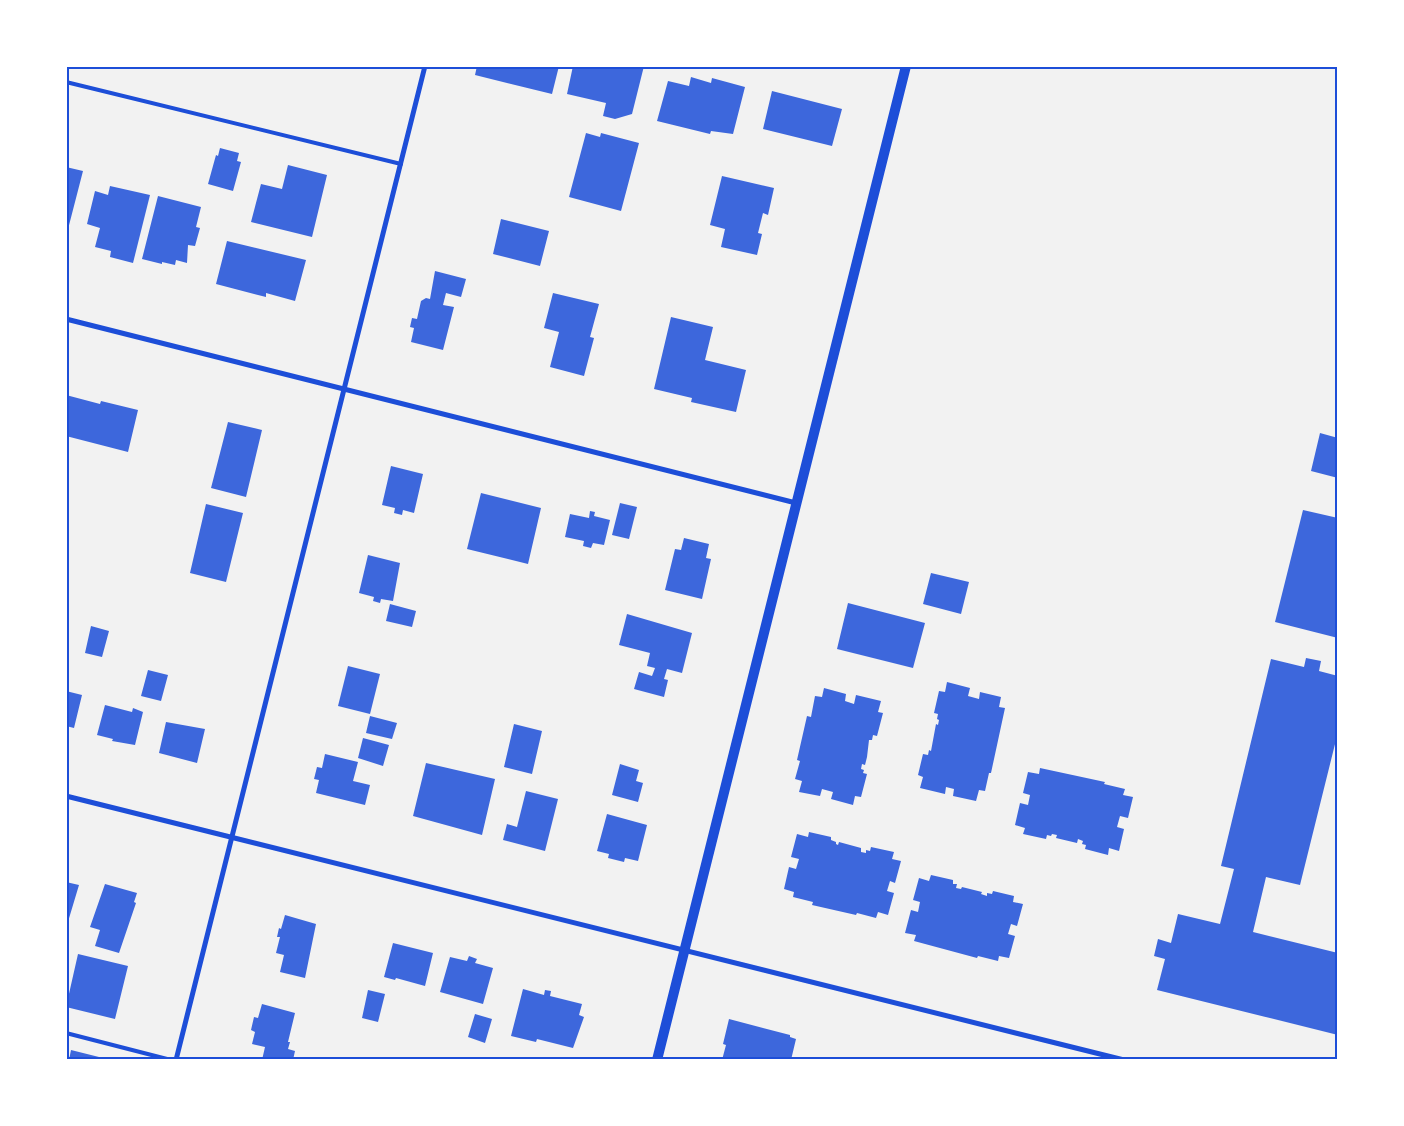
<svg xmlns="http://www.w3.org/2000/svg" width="1404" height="1126" font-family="'Times New Roman',serif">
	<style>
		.building { fill: #3d67dc }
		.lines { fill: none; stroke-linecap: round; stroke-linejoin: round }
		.service { stroke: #1d4ed8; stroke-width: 4 }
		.minor { stroke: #1d4ed8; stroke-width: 5 }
		.secondary { stroke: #1d4ed8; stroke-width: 10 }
		.neatline { fill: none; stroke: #1d4ed8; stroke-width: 2 }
	</style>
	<rect width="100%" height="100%" fill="#f2f2f2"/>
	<path class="building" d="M477,66H559L552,94L475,75Z
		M573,66H644L632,114L615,119L603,116L606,103L567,94Z
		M691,77L711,83L712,78L745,87L733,134L711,131L710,134L657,121L668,81L689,86Z
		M772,91L842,109L832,146L763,129Z
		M586,133L600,137L601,133L639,143L621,211L569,197Z
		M220,148L239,153L237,161L241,162L233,191L208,184L216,155L218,156Z
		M288,165L327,175L312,237L251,222L261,184L282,189Z
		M66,167L83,171L67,233H66Z
		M722,176L774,188L768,215L763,213L758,233L762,234L757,255L721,247L725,229L710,225Z
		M110,186L150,195L133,263L110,257L111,251L95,247L100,228L87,224L95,191L108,195Z
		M158,196L201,207L196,227L200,228L195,246L188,245L187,263L176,260L175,265L162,262V264L142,259Z
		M501,219L549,231L540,266L493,254Z
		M227,241L306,260L295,301L266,293V297L216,284Z
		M435,271L466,279L461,297L446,293L443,305L454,307L443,350L411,342L414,328L410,327L412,318L417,319L421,301L426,298L430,299Z
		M553,293L599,304L590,337L594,338L584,376L550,367L559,332L544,328Z
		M671,317L713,327L705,360L746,370L736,412L691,402L692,398L654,389Z
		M66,395L100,404L101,401L138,410L128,452L66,436Z
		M228,422L262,430L246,497L211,488Z
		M1320,433L1338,438V478L1311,471Z
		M391,466L423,474L414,513L403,510L402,515L394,513L395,508L382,505Z
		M481,493L541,508L528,564L467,549Z
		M620,503L637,507L629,539L612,535Z
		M206,504L243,513L226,582L190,573Z
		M1303,510L1338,518V638L1275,622Z
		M590,511L595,512L594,516L610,520L604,545L593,543L591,548L583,546L584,541L565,537L570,514L589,518Z
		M684,538L709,544L706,558L711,559L702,599L665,590L675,549L681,550Z
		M368,555L400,563L393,601L381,599L380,603L373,601L374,597L359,593Z
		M931,573L969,582L961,614L923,604Z
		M848,603L925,623L913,668L837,649Z
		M390,604L416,611L412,627L386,621Z
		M627,614L692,633L682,673L667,669L664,679L668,680L664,697L634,689L639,672L652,676L655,668L647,666L650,653L619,645Z
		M91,626L109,631L102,657L85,653Z
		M1306,658L1321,661L1319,671L1338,676V732L1300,885L1266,877L1253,932L1338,953V1035L1157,990L1165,959L1154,956L1158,939L1171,943L1178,914L1220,924L1234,869L1221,866L1271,659L1304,667Z
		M348,666L380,674L370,714L338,706Z
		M148,670L168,675L161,701L141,696Z
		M947,682L970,688L968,696L979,699L980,692L1001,697L999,707L1005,708L991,773H989L985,791L979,790L976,801L953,796L954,789L946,787L945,794L920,788L923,777L918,775L923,754L928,755L929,750L931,751L936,724L938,725L939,720L937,719L938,714L934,713L939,691L945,692Z
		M824,688L846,694L845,701L854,704L856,695L881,701L878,712L883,713L877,736L873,735L872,740H869L867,757L865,765L862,764L861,769L864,770L863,773L867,774L861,797L855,796L853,805L831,799L833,792L822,789L820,796L799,792L802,781L795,779L800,761L797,760L807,716L811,717L815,696L822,697Z
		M66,691L82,695L74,728L66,726Z
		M105,705L132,712L133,708L143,712L135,745L112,741L113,739L97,735Z
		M370,716L397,723L392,739L366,733Z
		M166,722L205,729L197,763L159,753Z
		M514,724L542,731L532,774L504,767Z
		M363,738L389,745L383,766L358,758Z
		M325,754L358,762L353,781L370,785L365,805L316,793L319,780L314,779L317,767L322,768Z
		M426,763L495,779L482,835L413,816Z
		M620,764L639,770L636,781L643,783L638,802L612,795Z
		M1040,768L1105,782L1104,784L1125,789L1123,795L1133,797L1128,818L1120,816L1117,827L1124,829L1119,851L1109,848L1108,855L1085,849L1086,845L1082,844L1083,841L1078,839L1077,843L1056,838L1057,835L1052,834L1051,836L1047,835L1046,839L1023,834L1025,828L1015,825L1020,803L1028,805L1030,795L1023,793L1028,772L1039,774Z
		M526,791L558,799L545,851L503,840L507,824L517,827Z
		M607,814L647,825L638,861L625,858L624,862L608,858L609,854L597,851Z
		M809,832L831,837V840L836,842V844L838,845L839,842L861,848V852L866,853V850L870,851L871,847L894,852L892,859L901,861L895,883L890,881L887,891L894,893L888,915L878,912L876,918L857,913L856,915L812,905L813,902L793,897L794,892L784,889L789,867L796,869L799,859L791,857L797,834L808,837Z
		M931,875L953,880V884H957L956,888L961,889L962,887L982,892L981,894L987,896V893L992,894L993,891L1014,896L1013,902L1023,904L1017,926L1011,924L1008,934L1015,936L1009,958L999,956L998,961L978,956L977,958L914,941L916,935L905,933L911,910L918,912L920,902L913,900L919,878L929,881Z
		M66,882L79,885L67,925H66Z
		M105,884L137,893L134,902L136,903L119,953L95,946L100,930L90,927Z
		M285,915L316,924L305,978L280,972L284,955L276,953L280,937H277L279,928L281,929Z
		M393,943L433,953L425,986L396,978L395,980L384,977Z
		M78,954L128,966L115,1019L66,1007Z
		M469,956L477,959L475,963L493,968L483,1004L440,992L450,957L467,961Z
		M523,989L544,995L545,990L551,991L550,996L582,1004L579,1015L584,1017L573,1048L537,1039L536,1042L511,1036Z
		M368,990L385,994L378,1022L362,1018Z
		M262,1004L295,1013L288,1042H290L288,1049L295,1051L293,1060H262L265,1047L252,1044L255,1032L251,1030L254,1017L258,1018Z
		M475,1014L492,1019L485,1043L468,1037Z
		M729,1019L790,1035V1037L796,1039L791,1060H722L726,1045L723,1044Z
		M71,1050L107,1059V1060H69Z"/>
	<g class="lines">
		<path class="service" d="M66,82L401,164
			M66,1033L171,1060"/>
		<path class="minor" d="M66,319L796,503
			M66,796L1124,1060
			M176,1060L425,66"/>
		<path class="secondary" d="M657,1060L906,66"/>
	</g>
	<rect width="1404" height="1126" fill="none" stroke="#ffffff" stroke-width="135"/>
	<rect x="68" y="68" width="1268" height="990" class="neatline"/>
</svg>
